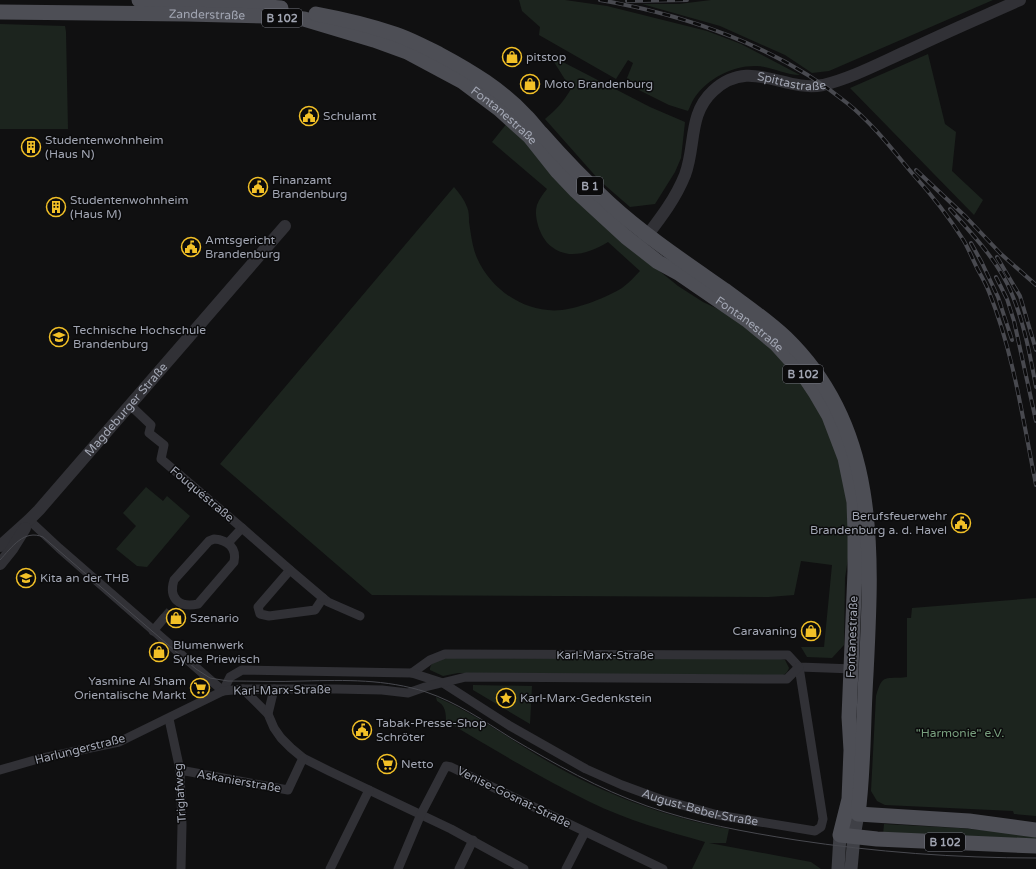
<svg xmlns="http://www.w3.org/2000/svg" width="1036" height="869" font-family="'Varela Round',sans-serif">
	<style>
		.green { fill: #1c241e }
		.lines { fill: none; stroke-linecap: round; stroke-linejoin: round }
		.minor-tunnel { stroke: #2d2e31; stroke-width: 9; stroke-dasharray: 9 4.5; stroke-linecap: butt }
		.minor { stroke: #313136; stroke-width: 9 }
		.tertiary { stroke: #313136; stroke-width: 12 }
		.secondary { stroke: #3f4046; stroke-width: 13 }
		.primary { stroke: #4d4e55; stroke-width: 15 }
		.tram { stroke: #48494f; stroke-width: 1 }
		.rail-casing { stroke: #48494f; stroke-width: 4 }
		.rail { stroke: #0b0b0c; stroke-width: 2.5; stroke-dasharray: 8; stroke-linecap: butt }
		.labels { text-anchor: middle; stroke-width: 3; stroke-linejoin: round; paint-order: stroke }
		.shield { fill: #0b0b0c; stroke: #747780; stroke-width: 1 }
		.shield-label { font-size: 11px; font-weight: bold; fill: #a1a5b2 }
		.street-label { font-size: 12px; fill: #a1a5b2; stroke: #0b0b0c }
		.poi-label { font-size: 12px; fill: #a1a5b2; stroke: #0b0b0c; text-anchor: start }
		.park-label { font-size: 12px; fill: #779e7d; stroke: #0b0b0c }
	</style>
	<rect width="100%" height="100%" fill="#101011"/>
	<path class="green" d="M519,0H565L607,6L707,31L741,44L800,75C785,75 772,67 757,66C734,65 708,78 695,97C692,101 690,107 688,111L669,105L625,83L633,63L628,60L616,79L539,35L540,27L522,11Z
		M711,0H993L829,71L812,73L785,55L720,26L642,4H679Z
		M0,24L65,26L66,32L68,129H0Z
		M928,54L945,124L956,132L952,171L983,200L974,215L850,88Z
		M559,60L650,107L685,122L681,158L675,172L655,204L630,207L599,180L545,119C556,110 564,101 571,89L554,62Z
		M508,122L646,260L678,286L703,302L735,317L759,334L801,379L826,421L846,478L849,552L845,578L844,645L832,658L807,657L801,647H824L832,565L801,561L794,595L769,597L372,595L220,464L454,187C459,193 464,199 467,207C469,211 469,217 469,222C471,234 472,246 477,258C491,290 526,314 562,310C580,308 607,297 622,288C629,283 634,277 640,271L608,242C596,249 583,255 569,254C563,253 557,251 552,247C541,240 533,217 537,205C539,199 543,194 547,189L492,142Z
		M146,487L163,501L167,496L190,516L147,567L137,566L116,549L136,526L123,513Z
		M1036,598V816L1014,814L1013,811L885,805L877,801L871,791L876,696C883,672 885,680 907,677V618H911L912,608Z
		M447,658L781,659L785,660L789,668C787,673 785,675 779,676L458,673L443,676L430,670C430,661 440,660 447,658Z
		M473,685L532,686L530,724L473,690Z
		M436,697C475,713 510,740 547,761C603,794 665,817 729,829L726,843H709L811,862L821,869H692L705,842C666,831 627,820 590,802C541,778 493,749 446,721C446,712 445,705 437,701Z
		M884,824L959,828L1036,835V842L883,835Z"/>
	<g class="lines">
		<path class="minor-tunnel" d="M164,618L173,608"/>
		<g class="minor">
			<path d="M130,405L151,425L149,433L164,445L161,459L242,528L228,543"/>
			<path d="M29,520L59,548L223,691"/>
			<path d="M242,528L290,570L258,607L260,614L269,616L315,610L323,598L328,602L360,616"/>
			<path d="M214,539C228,540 237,548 234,562L198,604C180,608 168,599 174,580L209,541Z"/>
			<path d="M290,570L323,598"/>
			<path d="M153,631L164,618"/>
			<path d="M412,673L430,660L445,654L788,655L799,667L854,669"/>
			<path d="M243,689L268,714L274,728L281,738L291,748L303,758L329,771L451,829L524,869"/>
			<path id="s1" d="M223,691L230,677L242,670L412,673L443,683L510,726L586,769L622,785L660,799L718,815L815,831L821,827L823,819L799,667"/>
			<path d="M268,714L274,689"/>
			<path d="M169,719L180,770L182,825L181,869"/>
			<path d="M0,770L38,759L119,742L223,691L243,689H336L382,690L408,693L425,687L466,677L777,679H787L799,667"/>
			<path d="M180,770L288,790L303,758"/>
			<path d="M330,869L369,790"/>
			<path d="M398,869L421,814L446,766L451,767L663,869"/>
			<path d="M459,869L473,840"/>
			<path d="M566,869L585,832"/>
		</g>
		<g class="tertiary">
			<path id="s2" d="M643,241C659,220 675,200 685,175C696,146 688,114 713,91C750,56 784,93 823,85C852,78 880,63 907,51C944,33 982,17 1020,0"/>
			<path id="s3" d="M0,546L29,520L39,510L285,226"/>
			<path d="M0,564L12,549L25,528"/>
		</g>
		<path class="secondary" d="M848,813L858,814L854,836L851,869
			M838,869L840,835"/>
		<g class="primary">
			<path d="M139,0L200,1L281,8"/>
			<path id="s4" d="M0,12L186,14L268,16L304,19L374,40L407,52L463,82L499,109L530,137L557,171L576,191L626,237L658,262L680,274L747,320L776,344L803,374L815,392L829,416L845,458L854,502L855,532V571L849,717L851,750L849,799L840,835L877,839L1036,846"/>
			<path d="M316,14C343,19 369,25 395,34C410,39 425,47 439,54C471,71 502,90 527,117C532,122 536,128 541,133C563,158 585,181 609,203C645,236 686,263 726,291C746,306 767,320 786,338C880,429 872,553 866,674C863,720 864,768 858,814L969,821L1036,830"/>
		</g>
		<path class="tram" d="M0,560C12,547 24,529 43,537L196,669L210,678L228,681C253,681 279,682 304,681C345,680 386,679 426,692C456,702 484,721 511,738C555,764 599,789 647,806C695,823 745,832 796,840C875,852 956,858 1036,858"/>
		<g class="rail-casing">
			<path id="rail" d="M600,0C687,15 778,47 847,103C872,123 892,149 912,173C931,194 949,217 964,241C969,250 973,260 978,270C982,277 986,284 989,292C1014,354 1023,421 1036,485
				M627,1L687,0
				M916,170L966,217L1001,254L1036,285
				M950,209C972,234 998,261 1011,292C1024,322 1030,355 1036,387
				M971,243L982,263L998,297L1012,340
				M997,257L1020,296L1036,350
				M996,277L1007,299L1014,321L1036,421"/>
		</g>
		<use href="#rail" class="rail"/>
	</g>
	<defs>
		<g id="shop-ring" transform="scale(1)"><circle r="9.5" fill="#0b0b0c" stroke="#f2c027" stroke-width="1.5"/><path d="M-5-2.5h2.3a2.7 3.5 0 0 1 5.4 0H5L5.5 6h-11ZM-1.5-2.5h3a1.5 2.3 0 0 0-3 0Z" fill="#f2c027"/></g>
		<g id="civic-ring" transform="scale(1)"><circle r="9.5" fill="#0b0b0c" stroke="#f2c027" stroke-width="1.5"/><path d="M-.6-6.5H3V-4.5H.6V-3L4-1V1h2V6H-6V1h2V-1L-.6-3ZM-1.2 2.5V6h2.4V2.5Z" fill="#f2c027"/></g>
		<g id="building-ring" transform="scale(1)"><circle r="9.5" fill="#0b0b0c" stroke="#f2c027" stroke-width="1.5"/><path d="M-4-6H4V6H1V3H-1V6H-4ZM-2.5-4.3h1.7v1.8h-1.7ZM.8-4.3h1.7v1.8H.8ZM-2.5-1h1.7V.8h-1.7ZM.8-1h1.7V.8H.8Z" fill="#f2c027"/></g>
		<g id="university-ring" transform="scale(1)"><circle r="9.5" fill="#0b0b0c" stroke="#f2c027" stroke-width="1.5"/><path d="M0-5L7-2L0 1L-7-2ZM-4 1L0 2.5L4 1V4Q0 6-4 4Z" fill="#f2c027"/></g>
		<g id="school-ring" transform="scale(1)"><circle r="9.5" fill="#0b0b0c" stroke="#f2c027" stroke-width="1.5"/><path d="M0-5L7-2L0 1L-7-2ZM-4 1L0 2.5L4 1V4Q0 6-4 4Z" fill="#f2c027"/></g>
		<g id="supermarket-ring" transform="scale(1)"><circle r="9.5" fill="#0b0b0c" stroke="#f2c027" stroke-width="1.5"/><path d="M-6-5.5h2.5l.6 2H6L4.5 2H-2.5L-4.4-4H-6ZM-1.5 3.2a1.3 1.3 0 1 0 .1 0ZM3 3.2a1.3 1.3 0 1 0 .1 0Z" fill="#f2c027"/></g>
		<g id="sight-ring" transform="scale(1)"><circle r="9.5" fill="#0b0b0c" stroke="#f2c027" stroke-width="1.5"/><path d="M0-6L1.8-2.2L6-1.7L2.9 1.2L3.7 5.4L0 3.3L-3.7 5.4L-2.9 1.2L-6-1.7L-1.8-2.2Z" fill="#f2c027"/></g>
	</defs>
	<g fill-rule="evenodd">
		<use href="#shop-ring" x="512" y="57"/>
		<use href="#shop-ring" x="530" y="84"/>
		<use href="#civic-ring" x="309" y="116"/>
		<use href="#building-ring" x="31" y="147"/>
		<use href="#civic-ring" x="258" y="187"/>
		<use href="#building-ring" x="56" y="207"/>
		<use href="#civic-ring" x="191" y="247"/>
		<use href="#university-ring" x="59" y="337"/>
		<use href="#civic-ring" x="961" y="523"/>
		<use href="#school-ring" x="26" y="578"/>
		<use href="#shop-ring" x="176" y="618"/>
		<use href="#shop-ring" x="811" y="631"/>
		<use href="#shop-ring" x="159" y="652"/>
		<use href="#supermarket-ring" x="200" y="688"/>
		<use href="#sight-ring" x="506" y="698"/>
		<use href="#civic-ring" x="362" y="730"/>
		<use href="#supermarket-ring" x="387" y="764"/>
	</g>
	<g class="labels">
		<g class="shield">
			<rect x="262" y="9" width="40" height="18" rx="3"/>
			<rect x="577" y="177" width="26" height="18" rx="3"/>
			<rect x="783" y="365" width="40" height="18" rx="3"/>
			<rect x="925" y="833" width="40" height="18" rx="3"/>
		</g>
		<g class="shield-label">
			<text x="282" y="22">B 102</text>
			<text x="590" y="190">B 1</text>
			<text x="803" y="378">B 102</text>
			<text x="945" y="846">B 102</text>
		</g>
		<g class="street-label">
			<text dy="4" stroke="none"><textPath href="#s4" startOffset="207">Zanderstraße</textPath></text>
			<text dy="4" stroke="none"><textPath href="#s2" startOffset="252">Spittastraße</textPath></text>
			<text dy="4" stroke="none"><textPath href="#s4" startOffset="529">Fontanestraße</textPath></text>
			<text dy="4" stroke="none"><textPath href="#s4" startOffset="853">Fontanestraße</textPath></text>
			<text dy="4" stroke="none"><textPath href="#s3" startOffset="186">Magdeburger Straße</textPath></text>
			<text transform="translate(202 494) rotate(40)" y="4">Fouquéstraße</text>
			<text transform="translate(852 637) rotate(-88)" y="4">Fontanestraße</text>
			<text x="605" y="659">Karl-Marx-Straße</text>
			<text transform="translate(282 690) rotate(-1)" y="4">Karl-Marx-Straße</text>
			<text transform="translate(80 749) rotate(-14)" y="4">Harlungerstraße</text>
			<text transform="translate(239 781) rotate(10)" y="4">Askanierstraße</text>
			<text transform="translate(180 793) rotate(-94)" y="4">Triglafweg</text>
			<text transform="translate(514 797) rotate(26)" y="4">Venise-Gosnat-Straße</text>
			<text dy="4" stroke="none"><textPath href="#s1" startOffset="520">August-Bebel-Straße</textPath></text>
		</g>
		<g class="poi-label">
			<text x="526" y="61">pitstop</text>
			<text x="544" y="88">Moto Brandenburg</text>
			<text x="323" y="120">Schulamt</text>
			<text x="45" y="144">Studentenwohnheim<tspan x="45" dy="14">(Haus N)</tspan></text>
			<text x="272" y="184">Finanzamt<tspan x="272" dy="14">Brandenburg</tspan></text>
			<text x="70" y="204">Studentenwohnheim<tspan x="70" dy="14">(Haus M)</tspan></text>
			<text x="205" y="244">Amtsgericht<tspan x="205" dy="14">Brandenburg</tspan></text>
			<text x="73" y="334">Technische Hochschule<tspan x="73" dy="14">Brandenburg</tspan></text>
			<text x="947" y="520" text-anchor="end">Berufsfeuerwehr<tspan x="947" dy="14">Brandenburg a. d. Havel</tspan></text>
			<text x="40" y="582">Kita an der THB</text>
			<text x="190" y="622">Szenario</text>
			<text x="797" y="635" text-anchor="end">Caravaning</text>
			<text x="173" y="649">Blumenwerk<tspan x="173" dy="14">Sylke Priewisch</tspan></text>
			<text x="186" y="685" text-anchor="end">Yasmine Al Sham<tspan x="186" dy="14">Orientalische Markt</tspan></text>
			<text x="520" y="702">Karl-Marx-Gedenkstein</text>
			<text x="376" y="727">Tabak-Presse-Shop<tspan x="376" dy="14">Schröter</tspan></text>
			<text x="401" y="768">Netto</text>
		</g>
		<g class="park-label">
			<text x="960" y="737">"Harmonie" e.V.</text>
		</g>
	</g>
</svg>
